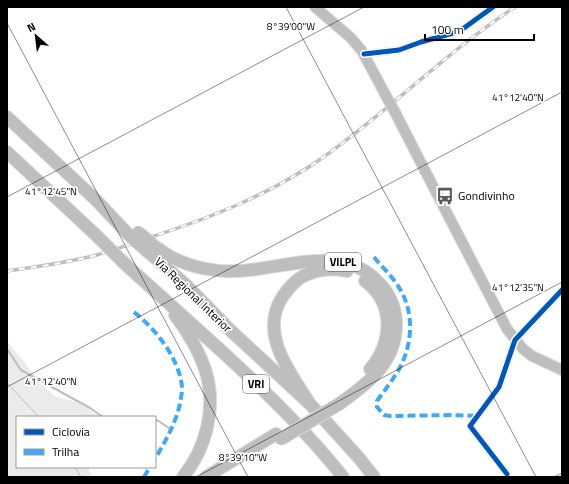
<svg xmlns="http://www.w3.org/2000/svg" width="569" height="484" font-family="'Titillium Web',sans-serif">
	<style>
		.green { fill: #ebebeb }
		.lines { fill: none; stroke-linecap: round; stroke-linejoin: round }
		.stream { stroke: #bdbdbd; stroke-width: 2 }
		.major-casing { stroke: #dbdbdb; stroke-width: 12 }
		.highway-casing { stroke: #dbdbdb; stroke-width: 14 }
		.minor { stroke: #bebebe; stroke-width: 8 }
		.major { stroke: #bebebe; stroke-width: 10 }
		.highway { stroke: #bebebe; stroke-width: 12 }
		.tram { stroke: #bebebe; stroke-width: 1 }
		.rail-casing { stroke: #bebebe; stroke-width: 3.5 }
		.rail { stroke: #fff; stroke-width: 2; stroke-dasharray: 6; stroke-linecap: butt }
		.major-bridge-casing { stroke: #dbdbdb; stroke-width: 12; stroke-linecap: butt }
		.highway-bridge-casing { stroke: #dbdbdb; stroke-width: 14; stroke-linecap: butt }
		.major-bridge { stroke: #bebebe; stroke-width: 10 }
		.highway-bridge { stroke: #bebebe; stroke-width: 12 }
		.quiet { stroke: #3fa9f5; stroke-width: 4; stroke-dasharray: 8 4; stroke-linecap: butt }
		.cycleway-casing { stroke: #fff; stroke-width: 8 }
		.cycleway { stroke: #0057b8; stroke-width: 5 }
		.ticks { fill: none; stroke: #000; stroke-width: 1; stroke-opacity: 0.45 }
		.labels { text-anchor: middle; stroke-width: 3.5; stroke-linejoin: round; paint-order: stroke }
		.shield { fill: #fff; stroke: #4c4c4c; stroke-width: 1 }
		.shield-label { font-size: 11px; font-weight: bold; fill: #000 }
		.poi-label { font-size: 12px; fill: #000; stroke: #fff; text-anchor: start }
		.street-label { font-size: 12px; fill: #000; stroke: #fff }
		.ticks-label { font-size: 10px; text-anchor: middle; fill: #000; stroke: #fff; stroke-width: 3.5; stroke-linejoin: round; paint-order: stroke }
	</style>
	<rect width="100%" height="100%" fill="#fff"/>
	<path class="green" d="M7,341L26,364L39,383L56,397L77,402L99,416L100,417H17V467H88L92,477H7Z"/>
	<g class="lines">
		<path class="stream" d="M7,349L21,370L90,408L103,417
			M155,420H157L169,428"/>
		<g class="major-casing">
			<path id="major" d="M315,7L351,38L362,51L385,94
				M396,114L421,163L507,329L523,349L532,356L562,370"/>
		</g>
		<g class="highway-casing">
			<path id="highway" d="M7,117L95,199L129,235
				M7,152L98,237
				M157,248C162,251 167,255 173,258C191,267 214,272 234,271C281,271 342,241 379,283C389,293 395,306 396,321C398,361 369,383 339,404
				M147,251L186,285L230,330L310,404L359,458L374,477
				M123,262C199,332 279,397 343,477
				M365,281C395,303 393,342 370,369
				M175,315C187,331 199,351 205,369C217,406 207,447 183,477
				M310,404C290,372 258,333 283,296C288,289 293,283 300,278C313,270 332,267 347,271
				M206,477L276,434"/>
		</g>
		<path class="minor" d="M364,54L399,50L421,42L457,32L464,28L493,7
			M507,474L470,426L499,387L515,340L562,290"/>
		<use href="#major" class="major"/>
		<use href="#highway" class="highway"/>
		<path class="tram" d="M7,383L39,417
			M75,467L81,477"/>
		<g class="rail-casing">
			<path id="rail" d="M7,271C36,267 65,263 93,256C112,251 130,244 148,238C210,218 272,194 325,156C391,109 448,51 515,7"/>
		</g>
		<use href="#rail" class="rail"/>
		<g class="major-bridge-casing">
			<path id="major-bridge" d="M385,94L396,114"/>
		</g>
		<g class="highway-bridge-casing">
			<path id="highway-bridge" d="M138,232L157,248
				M129,235L147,251
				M98,237L123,262
				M281,439L339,404"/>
		</g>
		<use href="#major-bridge" class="major-bridge"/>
		<use href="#highway-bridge" class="highway-bridge"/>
		<path class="quiet" d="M374,257C381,266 390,274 396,283C415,309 414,343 398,371C392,381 384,391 377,401V407L384,415L390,416L452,415L477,416
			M134,312C154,328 173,351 180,376C181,380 182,384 182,388C181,414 168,437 155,459
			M144,477L150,467"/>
		<g class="cycleway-casing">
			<path id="cycleway" d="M364,54L399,50L421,42L457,32L464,28L493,7
				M507,474L470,426L499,387L515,340L562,290"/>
		</g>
		<use href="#cycleway" class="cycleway"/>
	</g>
	<path class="ticks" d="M286,7L536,477M7,23L248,477M7,197L364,7M7,387L562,92M196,477L562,282M554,477L562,473"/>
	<defs>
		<g id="bus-bare" transform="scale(1.38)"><path d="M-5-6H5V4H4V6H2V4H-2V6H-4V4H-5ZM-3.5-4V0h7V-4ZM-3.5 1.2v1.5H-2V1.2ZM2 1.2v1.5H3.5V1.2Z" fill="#595959" stroke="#fff" stroke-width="2.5" paint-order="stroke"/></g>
	</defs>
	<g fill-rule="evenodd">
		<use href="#bus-bare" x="445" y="196"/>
	</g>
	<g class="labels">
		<g class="shield">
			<rect x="325" y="253" width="36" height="18" rx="3"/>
			<rect x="243" y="375" width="26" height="18" rx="3"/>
		</g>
		<g class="shield-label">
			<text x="343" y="266">VILPL</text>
			<text x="256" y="388">VRI</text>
		</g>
		<g class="poi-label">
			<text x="458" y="200">Gondivinho</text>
		</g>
		<g class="street-label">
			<text transform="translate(193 295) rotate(44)" y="4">Via Regional Interior</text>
		</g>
	</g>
	<g class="ticks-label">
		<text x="291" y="30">8°39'00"W</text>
		<text x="518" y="101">41°12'40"N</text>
		<text x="51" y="195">41°12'45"N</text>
		<text x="518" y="291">41°12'35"N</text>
		<text x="51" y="385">41°12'40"N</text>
		<text x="243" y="461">8°39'10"W</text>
	</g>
	<rect width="569" height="484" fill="none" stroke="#000000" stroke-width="16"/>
	<rect x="16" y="416" width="140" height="52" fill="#ffffff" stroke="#999999"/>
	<rect x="24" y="429" width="20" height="6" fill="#0057b8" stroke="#999999"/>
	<text x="52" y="436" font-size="12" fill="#000000">Ciclovia</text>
	<rect x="24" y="449" width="20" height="6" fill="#3fa9f5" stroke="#999999"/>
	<text x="52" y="456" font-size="12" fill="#000000">Trilha</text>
	<g transform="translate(36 36) rotate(332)" stroke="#ffffff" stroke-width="3" paint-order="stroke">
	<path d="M0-3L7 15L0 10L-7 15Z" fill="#000000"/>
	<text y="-6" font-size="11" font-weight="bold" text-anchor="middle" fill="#000000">N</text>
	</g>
	<path d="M425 34v6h109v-6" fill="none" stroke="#000000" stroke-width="2"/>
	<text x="431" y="34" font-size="12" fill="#000000" stroke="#ffffff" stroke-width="3" paint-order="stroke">100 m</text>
</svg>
